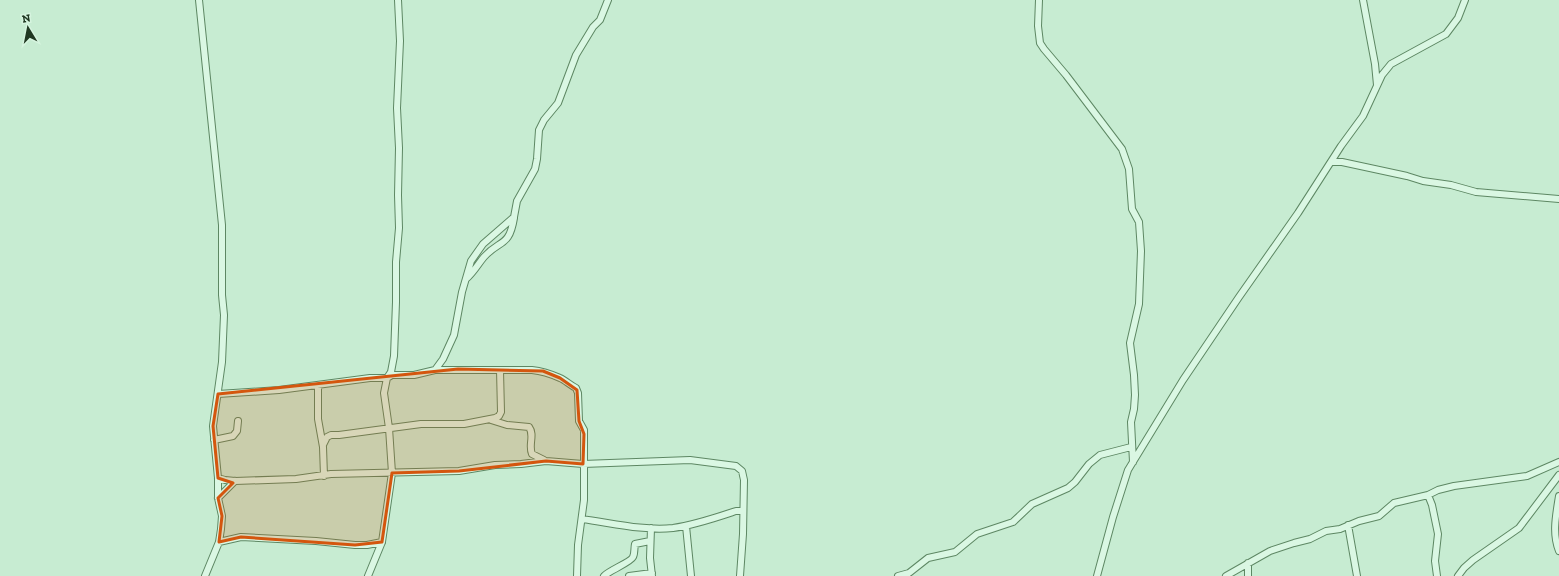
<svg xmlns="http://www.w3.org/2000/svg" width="1559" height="576" font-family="'Zilla Slab',serif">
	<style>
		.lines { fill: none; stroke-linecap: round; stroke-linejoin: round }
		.minor-casing { stroke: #5d8763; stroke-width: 8 }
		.minor { stroke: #daf7e3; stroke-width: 6 }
		.marked { fill: #d4560e; fill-opacity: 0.2; stroke: #d4560e; stroke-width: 3; stroke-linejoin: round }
	</style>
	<rect width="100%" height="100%" fill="#c7ecd2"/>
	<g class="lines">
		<g class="minor-casing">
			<path id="minor" d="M199,0L222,225V295L224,315L222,362L213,426L218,478V498L222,516L221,529L219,542L205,576
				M1039,0L1038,26L1040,43L1044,49L1066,75L1122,149L1129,169L1132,209L1139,222L1141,251L1139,304L1130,343L1134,375L1135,395L1134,409L1131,422L1133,462
				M1363,0L1375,64L1377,85
				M1331,162H1342L1407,176L1423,181L1451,185L1476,192L1559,199
				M466,279C474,272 478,264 484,257C500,239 509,248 514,218
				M435,370H532C542,371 551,374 560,378C565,380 570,385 576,388L578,393L579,421L584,430V500L578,545L577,576
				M318,385V419L323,447L324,476
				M218,394L279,390L370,378H387L391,372L394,356L396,302V262L399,228L398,195L399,148L397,108L400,41L398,0
				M491,420L507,425L529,427C535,435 528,445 532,454L544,460
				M214,440L233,436L237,431L238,421
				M323,445L327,437L331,435H339L421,424H464L495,418L499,416L501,412L500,370
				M218,478L225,480L235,481L296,479L331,474L459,471L495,465L521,464L546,461L583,464L690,460L736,466L742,471L744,480L743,534L740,576
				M1428,495L1432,505L1438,534L1435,561L1437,576
				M1559,496C1556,515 1552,534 1559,551
				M218,498L235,481
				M582,519C612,523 643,531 673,528C695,525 715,518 736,511H743
				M1348,525L1357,576
				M686,526L691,576
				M651,528L650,558L652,576
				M219,542L241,537L316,541L355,545H367L382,542
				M368,576L382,542L392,473L389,428L384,393L387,378L392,375H414L435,370L443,359L454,335L462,292L471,261L483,244L514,217L517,201L535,169L537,159L539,130L544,120L558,103L576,55L593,27L600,20L608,0
				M604,576C610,570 631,562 633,557C635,553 634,548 635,544L650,541
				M629,576L652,573
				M898,576L909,573L928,558L955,552L977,534L1013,522L1032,504L1068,488L1075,482L1089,464L1100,455L1131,447
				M1097,576L1113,517L1128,470L1183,380L1239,297L1298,213L1341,146L1363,116L1382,75L1391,64L1446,34L1458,18L1465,0
				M1226,576L1270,551L1294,543L1310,539L1326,531L1340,529L1359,521L1379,516L1394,503L1428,495L1438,490L1454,486L1527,476L1559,462
				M1248,576V563
				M1458,576L1464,568L1473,560L1519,528L1559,475"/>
		</g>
		<use href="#minor" class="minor"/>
	</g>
	<path class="marked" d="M458,369L543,371L560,378L577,390L579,421L584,434L583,464L546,461L459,471L392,473L382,542L355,545L241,537L219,542L222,516L218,498L233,483L218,478L213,426L218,394Z"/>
	<g transform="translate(28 28) rotate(350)" stroke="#d6f4df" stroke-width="3" paint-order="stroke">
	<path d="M0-3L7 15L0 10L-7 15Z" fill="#203822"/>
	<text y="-6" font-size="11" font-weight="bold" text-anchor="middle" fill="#203822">N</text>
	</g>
</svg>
